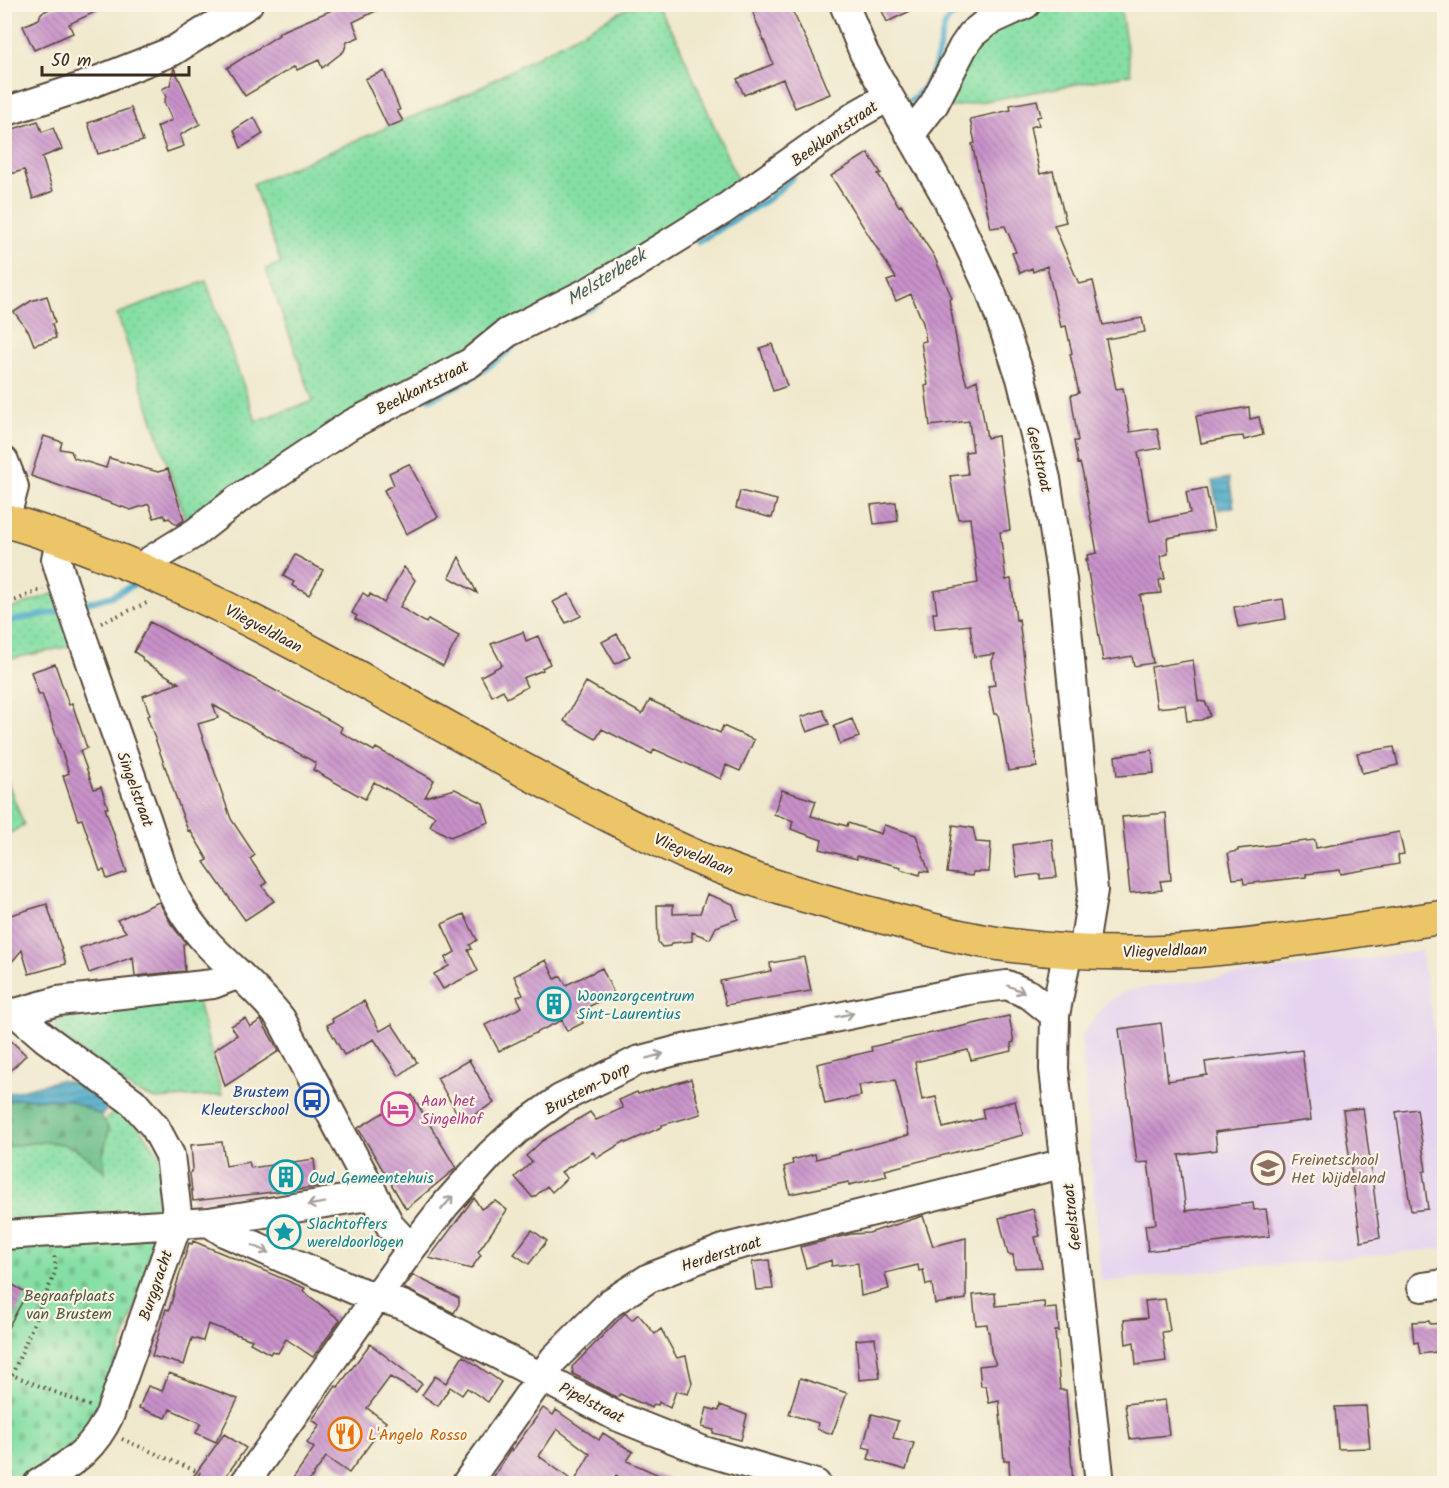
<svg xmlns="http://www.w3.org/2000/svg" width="1449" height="1488" font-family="Kalam,sans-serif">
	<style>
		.built { fill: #e5d3f0 }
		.grass { fill: url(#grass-dots); stroke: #608461; stroke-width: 1.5 }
		.forest { fill: url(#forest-firs); stroke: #547454; stroke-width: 1.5 }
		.cemetery { fill: url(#cemetery-stones); stroke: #608461; stroke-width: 1.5 }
		.water { fill: url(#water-rules); stroke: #426a73; stroke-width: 1.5 }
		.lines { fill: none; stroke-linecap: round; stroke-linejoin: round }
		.stream { stroke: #49a9c8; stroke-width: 6 }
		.building { fill: url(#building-back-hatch); fill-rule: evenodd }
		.minor-casing { stroke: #564638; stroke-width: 32 }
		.major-casing { stroke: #564638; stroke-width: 36 }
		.path { stroke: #564638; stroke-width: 4; stroke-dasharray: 1.5 4.5; stroke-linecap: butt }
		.minor { stroke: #fff; stroke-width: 28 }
		.major { stroke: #edc569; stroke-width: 33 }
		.oneway { stroke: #a79f9a }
		.labels { text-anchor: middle; stroke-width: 4.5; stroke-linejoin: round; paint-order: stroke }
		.street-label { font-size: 16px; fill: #3b2a1e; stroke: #fcf5e5 }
		.culture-label { font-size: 16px; fill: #0d838f; stroke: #fcf5e5; text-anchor: start }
		.transit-label { font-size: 16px; fill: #164399; stroke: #fcf5e5; text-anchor: end }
		.hotel-label { font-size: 16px; fill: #b23c85; stroke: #fcf5e5; text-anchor: start }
		.education-label { font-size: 16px; fill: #785e54; stroke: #fcf5e5; text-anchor: start }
		.park-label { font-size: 16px; fill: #4e5740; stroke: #fcf5e5 }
		.food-label { font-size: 16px; fill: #c56008; stroke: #fcf5e5; text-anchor: start }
		.water-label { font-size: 18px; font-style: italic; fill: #415d62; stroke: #fcf5e5 }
	</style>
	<defs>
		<pattern id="grass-dots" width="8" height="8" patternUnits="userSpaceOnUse" patternTransform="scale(1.5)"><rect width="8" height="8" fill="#85dfa4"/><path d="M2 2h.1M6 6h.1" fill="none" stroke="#74c08d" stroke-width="1.8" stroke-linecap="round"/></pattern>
		<pattern id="forest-firs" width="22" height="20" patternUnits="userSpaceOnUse" patternTransform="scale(1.5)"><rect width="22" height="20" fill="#6cbe8a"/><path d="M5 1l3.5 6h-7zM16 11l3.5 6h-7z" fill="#5a9b70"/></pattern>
		<pattern id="cemetery-stones" width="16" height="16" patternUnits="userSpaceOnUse" patternTransform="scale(1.5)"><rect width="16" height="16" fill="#85dfa4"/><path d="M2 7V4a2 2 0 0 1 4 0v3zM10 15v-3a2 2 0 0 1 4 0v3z" fill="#74c08d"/></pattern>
		<pattern id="water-rules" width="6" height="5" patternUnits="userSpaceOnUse" patternTransform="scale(1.5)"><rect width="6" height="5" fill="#49a9c8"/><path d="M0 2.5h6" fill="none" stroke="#3e8aa2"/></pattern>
		<pattern id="building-back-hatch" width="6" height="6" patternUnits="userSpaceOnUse" patternTransform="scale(1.5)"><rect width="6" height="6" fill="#c892ca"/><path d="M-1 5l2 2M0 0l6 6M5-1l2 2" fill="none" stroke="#a477a3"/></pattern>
	</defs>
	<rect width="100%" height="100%" fill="#fcf5e5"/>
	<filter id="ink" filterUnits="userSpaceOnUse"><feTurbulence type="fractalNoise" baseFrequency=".0167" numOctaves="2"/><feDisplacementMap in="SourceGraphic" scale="12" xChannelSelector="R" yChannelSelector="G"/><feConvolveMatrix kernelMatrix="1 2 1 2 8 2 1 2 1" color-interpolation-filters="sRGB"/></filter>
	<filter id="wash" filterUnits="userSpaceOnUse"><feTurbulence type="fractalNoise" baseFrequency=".008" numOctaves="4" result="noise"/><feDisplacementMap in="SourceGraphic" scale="24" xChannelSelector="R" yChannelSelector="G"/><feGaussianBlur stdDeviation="1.35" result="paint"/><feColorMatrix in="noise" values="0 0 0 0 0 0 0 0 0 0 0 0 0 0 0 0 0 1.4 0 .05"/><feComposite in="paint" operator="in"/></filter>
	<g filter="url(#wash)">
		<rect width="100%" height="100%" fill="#efe8cc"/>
		<path class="built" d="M1421,951L1444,1089V1248L1101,1282L1081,1035L1106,1003L1127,990Z"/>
		<path class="grass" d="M633,5H655L675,35L741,189L189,528L117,314L206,281L256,421L313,401L266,269L281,263L253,184L471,92Z
			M1044,5H1120L1131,74L937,110L978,40L998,25Z
			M52,594L59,599L71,646L5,660L4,613L15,607Z
			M4,773L24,825L5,836H4Z
			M197,998L222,1095L155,1099L134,1091L54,1031L55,1025L66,1015Z
			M122,1106L162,1157L168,1217L5,1225V1147C29,1143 55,1137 79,1151C88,1156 96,1165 105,1171L103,1155L109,1129L104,1121Z"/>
		<path class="forest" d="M17,1099L69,1100L101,1115L109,1129L103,1155L105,1172C97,1165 88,1157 79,1151C56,1137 29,1143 5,1147V1102Z"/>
		<path class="cemetery" d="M161,1232L93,1428L25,1480L4,1483V1242Z"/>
		<path class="water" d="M1229,478L1234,507L1218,510L1212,481Z
			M59,1080C77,1082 99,1092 109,1107L101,1115L69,1100L17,1099L5,1102V1094Z"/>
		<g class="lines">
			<path class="stream" d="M902,106C927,92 935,72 940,45C942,37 943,25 949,19C958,12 969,8 979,4
				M698,242L770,198L793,177
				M566,319L595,306L605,298
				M430,399C466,382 490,369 519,341
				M87,603L112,596L133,585
				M4,622L57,612"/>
		</g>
		<g id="blocks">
			<path class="building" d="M60,4H112L69,24L73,33L34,50L23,26L39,19L41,13Z
				M346,4H390L353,22L359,37L347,42L344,51L322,68L319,60L297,70L295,66L245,96L227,68L279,35L278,33Z
				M773,4H789L814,56L830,94L795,108L783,79L744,95L737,79L773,64L753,13Z
				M879,4H925L887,22Z
				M174,68L200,124L180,135L184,146L167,152L157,127L172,120L164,102L166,97L162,89L170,85Z
				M384,71L400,110L397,111L403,121L388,127L365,79Z
				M1037,100L1041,116L1037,117L1039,125L1030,127L1040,174L1053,171L1066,222L1054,225L1079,284L1093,281L1103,325L1142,318L1145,332L1106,339L1116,389L1123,388L1130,432L1157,428L1161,448L1138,452L1150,521L1190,513L1186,492L1206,488L1214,530L1167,538L1168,554L1160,556L1165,579L1159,580L1161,593L1140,595L1153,663L1134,666L1132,656L1103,661L1086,559L1088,560L1087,555L1097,553L1083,474L1080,463L1078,464L1074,441H1078L1071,395L1079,393L1070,354L1072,353L1066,326L1061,327L1047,266L1033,272L1032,268L1020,273L1012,253L1016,252L1005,226L991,228L972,144L975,143L970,119L1011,110L1010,105Z
				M131,108L143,141L98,154L88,123Z
				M254,117L263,134L241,148L234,130Z
				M38,121L42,132L53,128L62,149L42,157L53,191L33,199L24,170L4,176V132Z
				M868,153L881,173L878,174L899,206L901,205L934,256L952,298L949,299L960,361L967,385L977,380L987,438L998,436L1010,530L1000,532L1006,580L1011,579L1016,620L1019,619L1037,767L1008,771L998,714H994L988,686L995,685L992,661L995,654L974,657L970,625L935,629L933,613H937L934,591L978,583L970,518L958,519L950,476L968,474L965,452L973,451L969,421L930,426L925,386L928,385L921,342L926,341L923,323L911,294L896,301L887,281L896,278L831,176Z
				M47,296L55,323L52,324L56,338L34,345L29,332L14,312L31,301Z
				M772,344L787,386L773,391L760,348Z
				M1249,407L1250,419L1259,417L1263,435L1244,440L1243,436L1232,437L1201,443L1196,416Z
				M44,436L62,442L60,449L71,451L74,458L106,468L109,458L158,472L168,469L184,520L177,525L169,518L166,519L164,515L154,518L149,504L131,510L31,476Z
				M409,464L438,517L406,534L384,490L394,485L389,473Z
				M740,491L777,500L772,518L736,508Z
				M896,502L898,521L874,524L871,505Z
				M295,555L323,570L309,595L292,585L294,582L283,576Z
				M459,557L477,593L449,577Z
				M404,567L415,580L400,607L426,623L428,619L459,636L443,666L355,619L357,616L352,613L363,593L369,597L370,594L384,603Z
				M569,594L581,616L566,623L553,602Z
				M1283,599L1286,619L1238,627L1234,607Z
				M150,622L342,727L340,732L374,751L376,748L434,780L425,797L455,789L483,803L489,822L450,837L430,826L435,816L374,782L365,799L313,770L316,763L213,705L218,718L198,724L231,819L255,855L250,859L267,883L262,886L274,901L245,920L204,862L208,860L190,830L188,831L147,716L150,715L143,696L179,683L143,661L142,657L134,652Z
				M523,632L526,641L538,636L550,664L542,668L543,670L523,678L527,687L507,698L503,690L492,696L481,676L502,665L491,644Z
				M617,634L630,656L615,664L602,642Z
				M1193,660L1198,701L1205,702L1208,707L1210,716L1201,720L1187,721L1185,705L1157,708L1151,667Z
				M55,664L69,705L72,703L87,748L80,751L94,789L101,787L108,808H105L127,872L107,879L104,870L100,871L82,819L78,820L70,797L63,776L69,773L42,694L39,695L31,672Z
				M586,682L642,714L650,700L720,733L723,726L754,740L740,771L726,765L721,779L654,749L652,754L602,729L596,739L564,721Z
				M823,710L829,724L807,732L801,717Z
				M852,719L859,737L840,744L834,726Z
				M1394,747L1398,765L1362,773L1357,753Z
				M1152,750L1154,773L1117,776L1115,756Z
				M782,790L816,801L811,816L847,826L848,823L881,834L884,825L916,835L929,872L921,871L920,875L900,869L901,867L857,856V859L820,849L822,840L791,829L793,821L774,814Z
				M1166,813L1171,880L1160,881L1162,890L1130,893L1122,817Z
				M953,825L973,828L976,842L991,843L989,872H973L972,876L947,873Z
				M1399,832L1404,854L1398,855L1399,864L1341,874L1340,870L1306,874V877L1244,884L1243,878L1233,879L1228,853L1238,851V849L1315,840L1316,848Z
				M1052,839L1057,877L1040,879V874L1017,877L1013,845Z
				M707,894L733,904L738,919L716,927L710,939L692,932V941L672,943L670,946L662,947L658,942L657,905H673V914L700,913Z
				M159,902L171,924L186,943L183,945L185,971L135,976L133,957L89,973L80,948L126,932L117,920Z
				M47,904L66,964L29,974L22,950L4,971V917Z
				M464,914L477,940L470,945L472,949L468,950L478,971L443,989L434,974L449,966L445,958L455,952L442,924Z
				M804,957L811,991L726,1005L720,981L771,971L770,963Z
				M546,960L555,979L561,976L566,985L602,968L614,994L578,1012L583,1023L567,1031L562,1020L499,1051L485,1025L522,1007L517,997L523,995L514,976Z
				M364,1001L380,1031L392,1024L417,1062L399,1076L374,1039L344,1055L327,1025L333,1022L332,1019Z
				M1009,1016L1014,1042L1011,1043L1012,1051L971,1060L968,1050L915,1062L922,1100L936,1097L943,1128L984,1118L982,1109L1015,1101L1023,1135L885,1170L887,1176L849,1185V1182L790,1194L784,1167L793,1164L792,1160L815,1154L816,1159L909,1135L895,1080L859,1085L861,1096L825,1104L817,1064L872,1051L871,1047L892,1042Z
				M245,1018L250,1027L261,1020L279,1051L225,1086L214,1050L237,1035L231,1026Z
				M1161,1023L1168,1081L1207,1075L1205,1062L1302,1050L1311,1120L1215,1132L1217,1150L1179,1155L1186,1211L1253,1203L1254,1210L1266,1209L1270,1236L1148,1251L1145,1225L1156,1224L1148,1162L1137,1163L1119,1029Z
				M4,1034L26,1055L4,1077Z
				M469,1060L494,1103L462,1122L437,1078Z
				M691,1079L701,1114L662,1125V1127L626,1143L625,1141L597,1158L593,1152L561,1172L567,1178L552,1192L547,1186L533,1198L515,1177L532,1162L526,1156L542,1141L590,1112L596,1120L623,1108L619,1100L637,1092L638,1094Z
				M412,1095L456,1168L406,1209L358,1128Z
				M1363,1108L1380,1238L1361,1242L1343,1110Z
				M1417,1109L1426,1171L1423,1172L1428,1209L1411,1211L1396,1112Z
				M222,1142L226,1166L249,1162L251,1168L314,1159L317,1187L193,1201L190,1173L193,1169L191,1145Z
				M474,1198L481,1209L495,1201L507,1210L478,1252L481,1255L471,1269L429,1258Z
				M1033,1209L1040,1236L1035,1237L1042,1267L1015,1268L1013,1255L1008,1254L999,1218Z
				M923,1216L933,1246L966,1238V1299L935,1304L932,1284L926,1285L923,1270L919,1271L918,1265L885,1273L889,1289L861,1296L858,1263L831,1266L832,1260L806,1268L800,1247L851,1234L869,1233Z
				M532,1230L547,1241L529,1264L514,1254Z
				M193,1241L305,1288L303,1291L340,1320L313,1357L286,1339L278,1353L272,1351L270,1354L250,1343L252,1340L208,1324L203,1341L192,1338L184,1365L152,1356L166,1309L169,1310L189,1243L192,1244Z
				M769,1260L773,1289L756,1290L752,1262Z
				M413,1275L459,1298V1304L454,1313L404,1288Z
				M4,1280L27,1293L4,1335Z
				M995,1293L996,1306L1044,1302L1045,1309L1057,1308L1059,1331H1055L1060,1390H1066L1073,1484H1010L1009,1460L1004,1461L999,1401L989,1403L986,1386H981L979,1366L996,1364L991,1352L989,1332H988L987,1324L976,1325L973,1295Z
				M1165,1299L1170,1331L1162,1332L1166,1361L1136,1365L1134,1342L1126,1344L1124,1320L1147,1318L1145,1301Z
				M625,1313L632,1320L638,1314L655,1334L661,1329L677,1358L686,1356L692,1383L688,1394L676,1391L670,1408L659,1402L658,1405L654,1404L652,1408L620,1394L617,1398L573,1374L572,1367Z
				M1429,1321L1430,1324L1444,1323V1351L1420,1354L1418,1342L1414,1343L1412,1322Z
				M875,1338L880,1378L859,1380L856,1340Z
				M370,1344L422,1384L416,1392L390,1377L367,1408L386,1422L349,1473L326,1457L307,1484H289L314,1448L307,1443L320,1425L312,1420L336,1386L338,1387Z
				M463,1356L501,1382L488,1402L467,1388L462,1395L450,1387L438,1406L422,1395L435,1376L446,1383Z
				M169,1373L238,1399L216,1442L196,1433L201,1423L170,1409L166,1418L139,1408L148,1386L162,1391Z
				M800,1378L847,1393L832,1434L817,1429L818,1423L789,1414Z
				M1165,1400L1169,1435L1130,1439L1125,1404Z
				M720,1405L747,1415L741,1440L713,1433L714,1430L702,1427L707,1408L719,1411Z
				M1366,1406L1370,1448L1338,1449L1335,1407Z
				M543,1408L553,1415L556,1410L599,1440L603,1433L633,1452L627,1461L679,1484H629L616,1475L610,1484H489L511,1449L512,1451ZM557,1429L590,1454L574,1482L539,1456Z
				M872,1414L898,1421L893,1438L914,1443L906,1470L868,1459L871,1449L863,1447Z
				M224,1434L246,1448L220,1484H188Z"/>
		</g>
	</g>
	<g filter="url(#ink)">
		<use href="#blocks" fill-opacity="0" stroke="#564638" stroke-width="1.5"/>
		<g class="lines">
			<g class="minor-casing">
				<path id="minor" d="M844,4L864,53L947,198L991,292L1021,378L1046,479L1062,579L1093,890L1083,952
					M4,112L79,88L173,51L248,4
					M910,135L934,104L963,47L972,34L987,22L1026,4
					M4,461L14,487L5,520
					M61,537L56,559L64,585C91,662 118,741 146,818C157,850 166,887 185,915C211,955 253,981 281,1019L391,1227L411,1249
					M140,567L195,533L237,500L350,425L470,363L507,333L592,290L624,271L723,210L858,114L888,97
					M1068,950L1055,1015L1054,1069L1100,1484
					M4,1011L16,1013L58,1001L213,984L239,974
					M16,1013L45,1038L133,1102L155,1127L170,1155L178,1222L110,1414C92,1452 72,1462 38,1484
					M209,1222L224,1232L355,1290L403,1305L616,1416L704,1451L816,1484
					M4,1235L209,1222L374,1195
					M1422,1287L1444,1284
					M244,1484L411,1249L446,1204L490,1155L517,1130L560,1099L637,1061L679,1050L969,990L1007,985L1030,995L1055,1015
					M466,1484L554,1359L610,1303L649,1278L726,1248L1065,1163"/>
			</g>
			<g class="major-casing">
				<path id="major" d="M4,520C251,592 458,749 689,854C748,880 811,898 872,914C917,926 962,939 1008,945C1078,954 1152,956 1223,948C1297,941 1371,928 1444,917"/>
			</g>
			<path class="path" d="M4,605L43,589
				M101,623L149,602
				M4,1374L12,1375L90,1406
				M12,1375L56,1270L54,1253
				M122,1439L196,1471L212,1484"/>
			<use href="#minor" class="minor"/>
			<use href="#major" class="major"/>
		</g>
		<defs><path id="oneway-shaft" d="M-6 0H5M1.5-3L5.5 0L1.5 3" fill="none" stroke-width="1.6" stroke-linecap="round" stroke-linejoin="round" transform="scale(1.5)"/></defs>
		<g class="oneway">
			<use href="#oneway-shaft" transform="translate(1016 989) rotate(23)"/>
			<use href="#oneway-shaft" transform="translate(845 1015) rotate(-12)"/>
			<use href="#oneway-shaft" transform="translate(655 1056) rotate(-15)"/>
			<use href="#oneway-shaft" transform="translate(447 1203) rotate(-50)"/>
			<use href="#oneway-shaft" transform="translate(316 1204) rotate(171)"/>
			<use href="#oneway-shaft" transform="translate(261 1249) rotate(24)"/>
		</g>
	</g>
	<defs>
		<g id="building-ring" transform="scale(1.725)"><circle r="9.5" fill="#fcf5e5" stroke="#0f9aa8" stroke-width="1.5"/><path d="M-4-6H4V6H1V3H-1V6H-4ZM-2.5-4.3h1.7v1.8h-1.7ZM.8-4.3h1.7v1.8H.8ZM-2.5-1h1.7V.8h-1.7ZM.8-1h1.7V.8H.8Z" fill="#0f9aa8"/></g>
		<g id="bus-ring" transform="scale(1.725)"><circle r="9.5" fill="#fcf5e5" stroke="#1a4fb4" stroke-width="1.5"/><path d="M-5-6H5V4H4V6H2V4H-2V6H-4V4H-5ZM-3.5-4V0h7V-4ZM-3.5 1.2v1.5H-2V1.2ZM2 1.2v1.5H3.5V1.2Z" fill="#1a4fb4"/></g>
		<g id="hotel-ring" transform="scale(1.725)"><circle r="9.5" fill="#fcf5e5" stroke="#d1479c" stroke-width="1.5"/><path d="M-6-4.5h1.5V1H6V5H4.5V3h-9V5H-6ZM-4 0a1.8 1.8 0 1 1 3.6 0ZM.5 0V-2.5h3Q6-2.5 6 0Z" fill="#d1479c"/></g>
		<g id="school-ring" transform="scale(1.725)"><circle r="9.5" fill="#fcf5e5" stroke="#8d6e63" stroke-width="1.5"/><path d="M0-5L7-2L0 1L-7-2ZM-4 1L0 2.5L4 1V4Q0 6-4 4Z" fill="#8d6e63"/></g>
		<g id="sight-ring" transform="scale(1.725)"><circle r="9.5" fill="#fcf5e5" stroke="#0f9aa8" stroke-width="1.5"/><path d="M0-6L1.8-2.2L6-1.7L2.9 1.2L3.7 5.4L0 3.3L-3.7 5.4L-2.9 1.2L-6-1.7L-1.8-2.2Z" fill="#0f9aa8"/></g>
		<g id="restaurant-ring" transform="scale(1.725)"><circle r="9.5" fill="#fcf5e5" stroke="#e8710a" stroke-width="1.5"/><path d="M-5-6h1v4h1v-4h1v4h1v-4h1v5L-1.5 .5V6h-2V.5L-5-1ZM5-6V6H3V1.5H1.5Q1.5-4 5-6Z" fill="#e8710a"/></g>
	</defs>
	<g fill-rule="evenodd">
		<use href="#building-ring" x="554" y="1004"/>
		<use href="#bus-ring" x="312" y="1100"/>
		<use href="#hotel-ring" x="398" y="1109"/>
		<use href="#school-ring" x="1268" y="1168"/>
		<use href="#building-ring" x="286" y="1177"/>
		<use href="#sight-ring" x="284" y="1232"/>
		<use href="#restaurant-ring" x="345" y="1434"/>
	</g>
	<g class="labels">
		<g class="street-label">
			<text transform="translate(834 133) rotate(-35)" y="6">Beekkantstraat</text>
			<text transform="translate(422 387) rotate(-27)" y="6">Beekkantstraat</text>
			<text transform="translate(1040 459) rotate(77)" y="6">Geelstraat</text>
			<text transform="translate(264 628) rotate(28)" y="6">Vliegveldlaan</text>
			<text transform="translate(136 789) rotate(70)" y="6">Singelstraat</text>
			<text transform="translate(694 854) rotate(23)" y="6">Vliegveldlaan</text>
			<text transform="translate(1165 950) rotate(-2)" y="6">Vliegveldlaan</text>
			<text transform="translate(587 1088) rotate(-28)" y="6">Brustem-Dorp</text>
			<text transform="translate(1071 1217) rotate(-96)" y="6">Geelstraat</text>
			<text transform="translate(721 1253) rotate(-18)" y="6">Herderstraat</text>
			<text transform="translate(155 1285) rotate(-71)" y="6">Burggracht</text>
			<text transform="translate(592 1402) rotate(27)" y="6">Pipelstraat</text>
		</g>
		<g class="culture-label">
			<text x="577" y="1001">Woonzorgcentrum<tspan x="577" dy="18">Sint-Laurentius</tspan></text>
			<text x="309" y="1183">Oud Gemeentehuis</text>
			<text x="307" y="1229">Slachtoffers<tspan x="307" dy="18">wereldoorlogen</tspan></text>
		</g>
		<g class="transit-label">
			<text x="289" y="1097">Brustem<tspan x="289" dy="18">Kleuterschool</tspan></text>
		</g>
		<g class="hotel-label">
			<text x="421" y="1106">Aan het<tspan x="421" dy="18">Singelhof</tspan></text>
		</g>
		<g class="education-label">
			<text x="1291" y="1165">Freinetschool<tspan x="1291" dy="18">Het Wijdeland</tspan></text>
		</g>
		<g class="park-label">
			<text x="69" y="1301">Begraafplaats<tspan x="69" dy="18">van Brustem</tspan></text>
		</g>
		<g class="food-label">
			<text x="368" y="1440">L'Angelo Rosso</text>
		</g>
		<g class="water-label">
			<text transform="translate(606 277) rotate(-32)" y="6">Melsterbeek</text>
		</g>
	</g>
	<rect width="1449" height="1488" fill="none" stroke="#fcf5e5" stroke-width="24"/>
	<path d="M42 66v9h147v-9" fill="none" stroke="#3b2a1e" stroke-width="3"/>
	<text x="51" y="66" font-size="18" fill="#3b2a1e" stroke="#fcf5e5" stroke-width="4.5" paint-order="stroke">50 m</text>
</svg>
